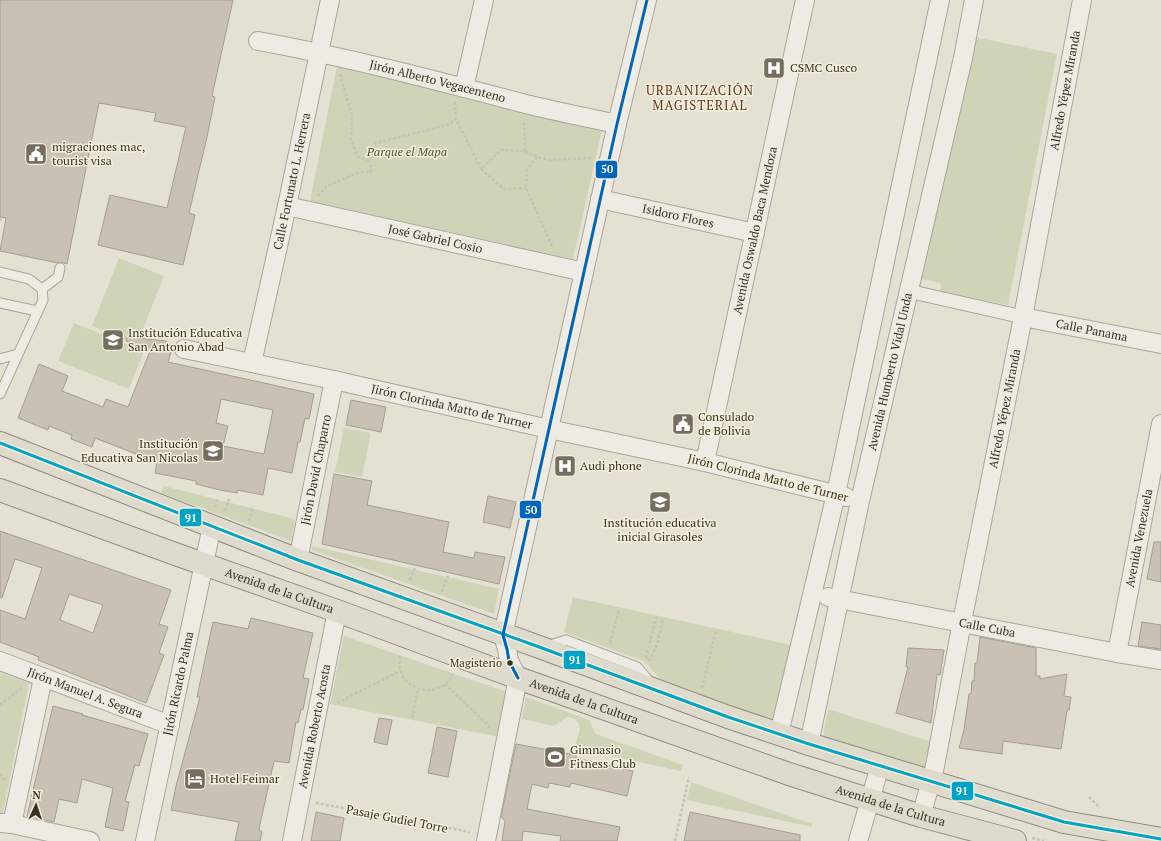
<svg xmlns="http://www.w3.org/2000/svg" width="1161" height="841" font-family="'PT Serif',serif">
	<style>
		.green { fill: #d0d4b6 }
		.building { fill: #c8c1b4; stroke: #a59d92; fill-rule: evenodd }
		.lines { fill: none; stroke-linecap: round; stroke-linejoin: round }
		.service-casing { stroke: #aaa69b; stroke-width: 11 }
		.pedestrian-casing { stroke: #aaa69b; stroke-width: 15 }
		.minor-casing { stroke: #aaa69b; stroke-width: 20 }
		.trunk-casing { stroke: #908c82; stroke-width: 24 }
		.path { stroke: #c6c3ba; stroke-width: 2.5; stroke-dasharray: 3 2; stroke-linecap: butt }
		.service { stroke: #edebe3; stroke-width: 9 }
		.pedestrian { stroke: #edebe3; stroke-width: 13 }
		.minor { stroke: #edebe3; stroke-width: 18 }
		.trunk { stroke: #dedacc; stroke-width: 22 }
		.bus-1-casing { stroke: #f4efda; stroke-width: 6 }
		.bus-2-casing { stroke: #f4efda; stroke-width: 6 }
		.bus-1 { stroke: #03a3c5; stroke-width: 3 }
		.bus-2 { stroke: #0065bd; stroke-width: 3 }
		.bus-dot { fill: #393022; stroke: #f4efda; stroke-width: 1.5 }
		.labels { text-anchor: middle; stroke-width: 3; stroke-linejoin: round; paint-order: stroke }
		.bus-label { font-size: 11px; fill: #393022; stroke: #f4efda; text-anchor: end }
		.poi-label { font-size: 12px; fill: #393022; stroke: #f4efda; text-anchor: start }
		.street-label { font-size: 12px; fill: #393022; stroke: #f4efda }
		.park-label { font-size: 12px; font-style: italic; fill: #46542a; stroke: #f4efda }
		.neighbourhood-label { font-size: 13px; letter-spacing: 1px; fill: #633825; stroke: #f4efda }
		.line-badge { stroke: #f4efda; stroke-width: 1.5 }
		.badge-label { font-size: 11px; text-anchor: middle; font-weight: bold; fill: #fff }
	</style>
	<rect width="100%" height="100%" fill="#e4e1d3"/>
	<path class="green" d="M975,37L1057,54L1008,305L940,292L941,283L917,278Z
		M337,66L603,125L573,259L310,201Z
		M119,258L164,276L137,344L92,326Z
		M74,323L144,351L129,389L58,361Z
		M344,428L371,433L362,477L335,472Z
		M164,486L295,519L291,541L161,493Z
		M312,546L499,589L494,614L312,550Z
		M573,597L796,646L779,724L661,680L644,661L564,632Z
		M344,636L507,692L500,737L330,704Z
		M0,673L29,683L3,813H0Z
		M526,697L589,720L596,734L683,765L681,771L574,748C578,735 587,720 567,717L554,726L522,719Z
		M828,709L932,742L926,770L823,737Z
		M691,782L812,824V827L687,800Z"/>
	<path class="building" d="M0,0H233L212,96L215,97L207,137L189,213L195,215L183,265L98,245L110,195L167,208L186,127L154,121L156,113L99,103L67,264L61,262L58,263L0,251L6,218L0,217Z
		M127,337L166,341L173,346L168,362L314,394L309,419L305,418L300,442H298L292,473L268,468L263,495L237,490V493L220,490L196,484V481L155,473L157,462L95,438L92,447L71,439L72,435L49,426L48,430L18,418L39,364L68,376L62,391L103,407L106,399L128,407L150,351L126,341ZM221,399L273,410L264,454L223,446L228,426L216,423Z
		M351,400L386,407L381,432L346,425Z
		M334,474L372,481L367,505L449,522L443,552L474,558L475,552L505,557L499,584L322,544Z
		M488,496L516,502L510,528L483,522Z
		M0,531L171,590L159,624L168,627L159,653L164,655L146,703L38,660L39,657L0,642V610L25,619L42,568L15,559L2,598L0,597ZM69,594L103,605L93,633L60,620Z
		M1154,542H1161V582L1147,579Z
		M251,618L313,633L303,678L309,679L303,710L301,709L298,723L296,722L289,763L274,761L259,829L262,832L260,841H235L239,822L171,810L176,786L200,697H197L213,622L248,629Z
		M1142,622L1161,625V649L1138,646Z
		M980,637L1036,648V676H1040V679L1067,674L1064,696L1071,697L1069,710L1067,711L1061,749L1003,741L1002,754L959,748L964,730L969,694H971L972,681H974L975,663H977Z
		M908,648L944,650L940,675L937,674L931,723L896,713L908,667H906Z
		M53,706L83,714L82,715L148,734L139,766L135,765L125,801L129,802L123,831L105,827L113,788L82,779L77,803L59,799L54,822L27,816Z
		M379,718L392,720L387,745L374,742Z
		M437,727L457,731L448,777L428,773Z
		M516,744L576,755V758L633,771L627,796L571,783L570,787L549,783L548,788L532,784L527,809L620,827L617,841H560L561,836L523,831L522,841H502L505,821L501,817Z
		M316,812L344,818L340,841H311Z
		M690,812L800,835V841H684Z"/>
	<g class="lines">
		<g class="service-casing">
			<path id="service" d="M0,272L29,279L42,289L43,300L0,394
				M42,289L58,277L60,268
				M0,303L37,311
				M0,359L18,354
				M547,646L566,640L637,667L651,683"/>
		</g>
		<g class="pedestrian-casing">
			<path id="pedestrian" d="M908,291L1023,317"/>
		</g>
		<g class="minor-casing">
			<g id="minor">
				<path id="s1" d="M258,41C347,57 434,80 522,103C553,111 585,117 617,124"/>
				<path d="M464,88L484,0"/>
				<path id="s2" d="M600,199L755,233"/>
				<path id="s3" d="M287,206L584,272"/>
				<path id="s4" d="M1023,317L1161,344"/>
				<path id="s5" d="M184,349L334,380L549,429L705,462L846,497"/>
				<path id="s6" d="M252,363L287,206L330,0"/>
				<path id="s7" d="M705,462L805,0"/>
				<path id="s8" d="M298,560L334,380"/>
				<path id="s9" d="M828,597L1117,653L1161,660"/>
				<path id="s10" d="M1117,653L1161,424"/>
				<path id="s11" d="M0,661L170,725"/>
				<path d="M779,734L836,494L940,0"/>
				<path id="s12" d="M809,744L860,501L963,58L974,0"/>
				<path id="s13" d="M921,816L934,771L962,622L1023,317L1082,0"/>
				<path d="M0,823L12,824L90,841"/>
				<path d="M12,824L43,678"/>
				<path id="s14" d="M145,841L212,526"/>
				<path id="s15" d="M292,841L337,611"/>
				<path d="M486,841L518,678L509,661L507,649L503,635L617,124L647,0"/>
				<path d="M858,841L880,766"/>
			</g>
		</g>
		<g class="trunk-casing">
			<g id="trunk">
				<path d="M0,443L298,560L542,648L728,717L809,744L1064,822L1161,839"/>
				<path id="s16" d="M0,490L178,555L337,611L518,678L789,774L921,816L1015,841"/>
			</g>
		</g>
		<path class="path" d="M340,74L352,116L351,139L357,156L370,161L376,143L447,125L456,119
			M455,102L456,119L481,169L501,150L525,151L524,120
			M525,151L537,157L550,160L593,158
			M537,157L527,170L526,188L553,248
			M481,169L504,189L526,188
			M318,196L327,186L360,172H371L370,161
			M0,221L1,217
			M215,507L218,497
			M225,511L229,499
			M249,521L253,506
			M410,580L415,568
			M442,592L448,576
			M610,643L619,609
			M400,656C400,661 399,667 401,672C406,689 431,696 445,684C448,682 451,678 453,674
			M646,658L656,617
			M649,661L657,645L663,619
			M445,684L491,728
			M702,688L716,630
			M337,703L400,671
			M0,705L23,687
			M412,718L418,689
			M0,774L5,780
			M1089,797L1100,808
			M316,803L470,832
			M1032,838L1044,841
			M675,841L689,777"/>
		<use href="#service" class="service"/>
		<use href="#pedestrian" class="pedestrian"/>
		<use href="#minor" class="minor"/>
		<use href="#trunk" class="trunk"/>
		<g class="bus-1-casing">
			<path id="bus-1" d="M0,443L298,560L542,648L728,717L809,744L1064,822L1161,839"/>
		</g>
		<g class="bus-2-casing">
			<path id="bus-2" d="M518,678L509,661L507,649L503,635L617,124L647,0"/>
		</g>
		<use href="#bus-1" class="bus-1"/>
		<use href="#bus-2" class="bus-2"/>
	</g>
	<defs>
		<g id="hospital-square" transform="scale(1.15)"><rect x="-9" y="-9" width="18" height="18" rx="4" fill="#756e60" stroke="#f4efda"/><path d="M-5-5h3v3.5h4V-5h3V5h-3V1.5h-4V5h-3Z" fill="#fff"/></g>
		<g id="civic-square" transform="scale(1.15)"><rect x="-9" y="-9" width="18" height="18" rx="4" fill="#756e60" stroke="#f4efda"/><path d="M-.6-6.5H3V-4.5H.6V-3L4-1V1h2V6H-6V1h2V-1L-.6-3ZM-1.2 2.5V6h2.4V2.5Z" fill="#fff"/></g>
		<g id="school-square" transform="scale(1.15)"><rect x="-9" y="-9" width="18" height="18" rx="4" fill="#756e60" stroke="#f4efda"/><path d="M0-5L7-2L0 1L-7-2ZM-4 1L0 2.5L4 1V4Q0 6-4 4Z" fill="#fff"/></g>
		<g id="stadium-square" transform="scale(1.15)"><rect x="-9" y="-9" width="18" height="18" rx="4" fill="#756e60" stroke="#f4efda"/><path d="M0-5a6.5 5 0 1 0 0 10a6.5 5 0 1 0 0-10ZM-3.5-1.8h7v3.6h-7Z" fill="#fff"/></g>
		<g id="hotel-square" transform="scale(1.15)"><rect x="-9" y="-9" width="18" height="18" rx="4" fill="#756e60" stroke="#f4efda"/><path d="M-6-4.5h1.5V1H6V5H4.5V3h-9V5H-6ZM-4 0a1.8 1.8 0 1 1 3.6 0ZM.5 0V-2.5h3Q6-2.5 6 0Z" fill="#fff"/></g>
	</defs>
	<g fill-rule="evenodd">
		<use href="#hospital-square" x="774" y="68"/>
		<use href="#civic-square" x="36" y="154"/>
		<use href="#school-square" x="113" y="340"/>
		<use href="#civic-square" x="683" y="424"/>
		<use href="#school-square" x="213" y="451"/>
		<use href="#hospital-square" x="565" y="466"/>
		<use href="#school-square" x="660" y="502"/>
		<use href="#stadium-square" x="555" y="757"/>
		<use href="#hotel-square" x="195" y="779"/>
	</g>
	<circle class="bus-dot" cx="510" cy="663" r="3.5"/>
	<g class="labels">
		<g class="bus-label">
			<text x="502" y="667">Magisterio</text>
		</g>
		<g class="poi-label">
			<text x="790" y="72">CSMC Cusco</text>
			<text x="52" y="151">migraciones mac,<tspan x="52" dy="14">tourist visa</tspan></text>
			<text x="128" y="337">Institución Educativa<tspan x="128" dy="14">San Antonio Abad</tspan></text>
			<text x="698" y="421">Consulado<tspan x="698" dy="14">de Bolivia</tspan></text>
			<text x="198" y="448" text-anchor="end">Institución<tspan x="198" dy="14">Educativa San Nicolas</tspan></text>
			<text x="580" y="470">Audi phone</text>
			<text x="660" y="527" text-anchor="middle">Institución educativa<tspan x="660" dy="14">inicial Girasoles</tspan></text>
			<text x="570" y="754">Gimnasio<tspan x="570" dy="14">Fitness Club</tspan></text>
			<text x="210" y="783">Hotel Feimar</text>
		</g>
		<g class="street-label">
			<text dy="4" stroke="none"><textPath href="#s1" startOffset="184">Jirón Alberto Vegacenteno</textPath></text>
			<text dy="4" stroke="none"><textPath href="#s13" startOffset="740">Alfredo Yépez Miranda</textPath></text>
			<text dy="4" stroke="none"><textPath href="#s6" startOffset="186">Calle Fortunato L. Herrera</textPath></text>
			<text dy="4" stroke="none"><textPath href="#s2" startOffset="80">Isidoro Flores</textPath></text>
			<text dy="4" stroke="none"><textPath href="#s7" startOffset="237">Avenida Oswaldo Baca Mendoza</textPath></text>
			<text dy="4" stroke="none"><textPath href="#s3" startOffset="152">José Gabriel Cosio</textPath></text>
			<text dy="4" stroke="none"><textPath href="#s4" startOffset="70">Calle Panama</textPath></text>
			<text dy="4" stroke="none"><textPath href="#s12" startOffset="381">Avenida Humberto Vidal Unda</textPath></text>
			<text dy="4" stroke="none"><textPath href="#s5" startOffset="274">Jirón Clorinda Matto de Turner</textPath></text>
			<text dy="4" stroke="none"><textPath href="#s13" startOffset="416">Alfredo Yépez Miranda</textPath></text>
			<text dy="4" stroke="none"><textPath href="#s8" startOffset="92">Jirón David Chaparro</textPath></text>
			<text transform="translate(768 478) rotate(14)" y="4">Jirón Clorinda Matto de Turner</text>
			<text dy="4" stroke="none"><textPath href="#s10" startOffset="117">Avenida Venezuela</textPath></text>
			<text dy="4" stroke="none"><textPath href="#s16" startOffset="297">Avenida de la Cultura</textPath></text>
			<text dy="4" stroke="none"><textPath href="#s9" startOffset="162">Calle Cuba</textPath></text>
			<text dy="4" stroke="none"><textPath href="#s14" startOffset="161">Jirón Ricardo Palma</textPath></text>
			<text dy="4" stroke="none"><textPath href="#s11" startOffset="91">Jirón Manuel A. Segura</textPath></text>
			<text dy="4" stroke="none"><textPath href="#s16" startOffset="621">Avenida de la Cultura</textPath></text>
			<text dy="4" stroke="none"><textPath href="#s15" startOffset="117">Avenida Roberto Acosta</textPath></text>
			<text dy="4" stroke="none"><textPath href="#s16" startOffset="945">Avenida de la Cultura</textPath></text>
			<text transform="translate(397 819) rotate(11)" y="4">Pasaje Gudiel Torre</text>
		</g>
		<g class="park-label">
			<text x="407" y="156">Parque el Mapa</text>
		</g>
		<g class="neighbourhood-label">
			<text x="700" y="95">URBANIZACIÓN<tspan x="700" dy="15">MAGISTERIAL</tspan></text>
		</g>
	</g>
	<g class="line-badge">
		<rect x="595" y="160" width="23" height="19" rx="4" fill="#0065bd"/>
		<rect x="519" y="500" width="23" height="19" rx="4" fill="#0065bd"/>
		<rect x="179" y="508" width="23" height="19" rx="4" fill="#03a3c5"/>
		<rect x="563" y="650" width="23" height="20" rx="4" fill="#03a3c5"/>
		<rect x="951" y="781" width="23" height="20" rx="4" fill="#03a3c5"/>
	</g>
	<g class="badge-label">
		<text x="607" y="173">50</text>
		<text x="531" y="514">50</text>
		<text x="191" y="522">91</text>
		<text x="575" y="664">91</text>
		<text x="962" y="795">91</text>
	</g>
	<g transform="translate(36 805) rotate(3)" stroke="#f4efda" stroke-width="3" paint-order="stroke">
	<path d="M0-3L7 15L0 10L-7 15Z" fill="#393022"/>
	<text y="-6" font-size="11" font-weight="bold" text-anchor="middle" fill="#393022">N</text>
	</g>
</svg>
